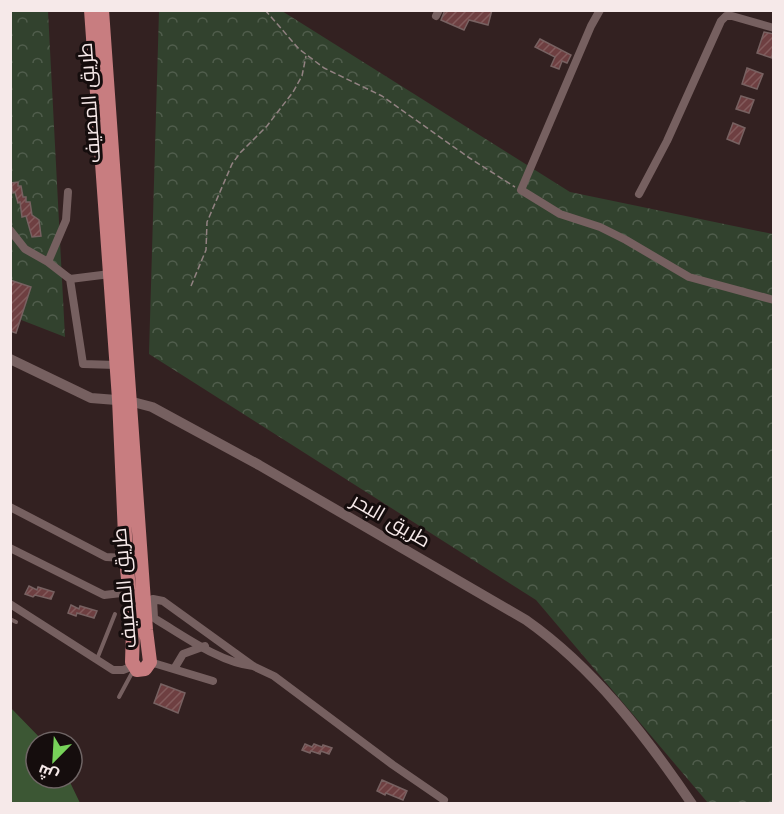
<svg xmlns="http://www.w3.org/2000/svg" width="784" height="814" font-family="'Work Sans',Cairo,sans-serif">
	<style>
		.forest { fill: url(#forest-crowns) }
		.water { fill: #3c5734 }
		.building { fill: url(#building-hatch); stroke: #776161; stroke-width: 1.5 }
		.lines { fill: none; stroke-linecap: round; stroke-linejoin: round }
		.path { stroke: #928282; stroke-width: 1.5; stroke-dasharray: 6 3; stroke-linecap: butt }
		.service { stroke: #766060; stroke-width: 4 }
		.minor { stroke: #766060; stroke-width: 8 }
		.tertiary { stroke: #766060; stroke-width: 10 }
		.primary { stroke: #c87d80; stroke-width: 14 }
		.labels { text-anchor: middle; stroke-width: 6; stroke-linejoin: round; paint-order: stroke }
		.street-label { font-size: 20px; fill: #f6e9e9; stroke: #150d0d }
	</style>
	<defs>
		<pattern id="forest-crowns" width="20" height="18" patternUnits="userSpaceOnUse" patternTransform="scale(1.5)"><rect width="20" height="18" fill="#32422e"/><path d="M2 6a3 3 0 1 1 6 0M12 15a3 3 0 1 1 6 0" fill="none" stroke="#505d4c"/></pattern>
		<pattern id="building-hatch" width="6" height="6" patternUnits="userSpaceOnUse" patternTransform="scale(1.5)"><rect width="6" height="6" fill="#6e3f41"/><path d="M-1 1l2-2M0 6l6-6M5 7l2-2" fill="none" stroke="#835b5c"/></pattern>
	</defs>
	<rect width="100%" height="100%" fill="#332121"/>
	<path class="forest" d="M10,11H48L65,337L11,316Z
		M159,11H282L570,192L773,234V803H708L536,600L149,354Z"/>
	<path class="water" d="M10,707L44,742H36V778H68L80,803H11Z"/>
	<path class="building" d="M445,10H492L488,25L469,20L464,30L441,20Z
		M764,32L774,34L772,58L757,53Z
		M540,39L571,55L567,63L562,61L559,69L551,66L555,57L535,47Z
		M747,68L763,74L757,89L742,84Z
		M741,96L754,100L749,113L736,109Z
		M733,123L745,128L739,144L727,139Z
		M18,182V186H21L23,197H26V202H30L32,215L39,220L41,236L32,237L26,216L22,217L20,202L18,203L15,192L13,193L11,183Z
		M10,280L31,287L16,333L10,331Z
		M29,586L37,590L38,587L54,592L51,599L35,595L33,597L25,594Z
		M71,605L79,609L80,606L97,611L94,618L77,613L76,616L68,613Z
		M161,684L185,693L178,713L154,703Z
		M305,744L312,747L314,744L322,747L323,745L332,748L329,754L321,751L320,754L311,751L310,753L302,750Z
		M382,780L407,791L403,800L386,793L385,795L377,791Z"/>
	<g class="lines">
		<path class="path" d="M265,10L299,49L324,68L382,96L468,157L515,187
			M191,286L206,250L207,222L232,164L240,153L267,126L293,92L302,76L306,56"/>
		<path class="service" d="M10,619L16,622
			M97,659L115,614
			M119,697L133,671"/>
		<path class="minor" d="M600,10L591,26L521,190L560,214L600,227L626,240L689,277L774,300
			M436,16L439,10
			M68,192L66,220L48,262L70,279
			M639,194L667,141L721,21L726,16H732L774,28
			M10,230L25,249L48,262
			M110,274L70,279L83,364L116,365
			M10,507L106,557L126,558
			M10,548L104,595L130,592
			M10,604L113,670H123L133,666
			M150,662L213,681
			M253,666C221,663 184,636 157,620L154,618L153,599L163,601L253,666L274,676L393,765L444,800
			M174,669L183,654L205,646"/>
		<path class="tertiary" d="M10,359L91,398L129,401L152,407L259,465L526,620C594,668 645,735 692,804"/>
		<path class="primary" d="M91,10L119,399L126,558L133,630L132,662L137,670L145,669L150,662L146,630L102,10"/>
	</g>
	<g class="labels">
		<g class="street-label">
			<text transform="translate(89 103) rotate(-94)" y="7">طريق المصيف</text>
			<text transform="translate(391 520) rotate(30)" y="7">طريق البحر</text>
			<text transform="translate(124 588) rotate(-95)" y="7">طريق المصيف</text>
		</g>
	</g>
	<rect width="784" height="814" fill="none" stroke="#f6e9e9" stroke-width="24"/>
	<g transform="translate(54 760) rotate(204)"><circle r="28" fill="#150d0d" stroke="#6f6565" stroke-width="1.5"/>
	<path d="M0-4.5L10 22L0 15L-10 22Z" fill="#77d259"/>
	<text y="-9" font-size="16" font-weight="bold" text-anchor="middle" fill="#f6e9e9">ش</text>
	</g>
</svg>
